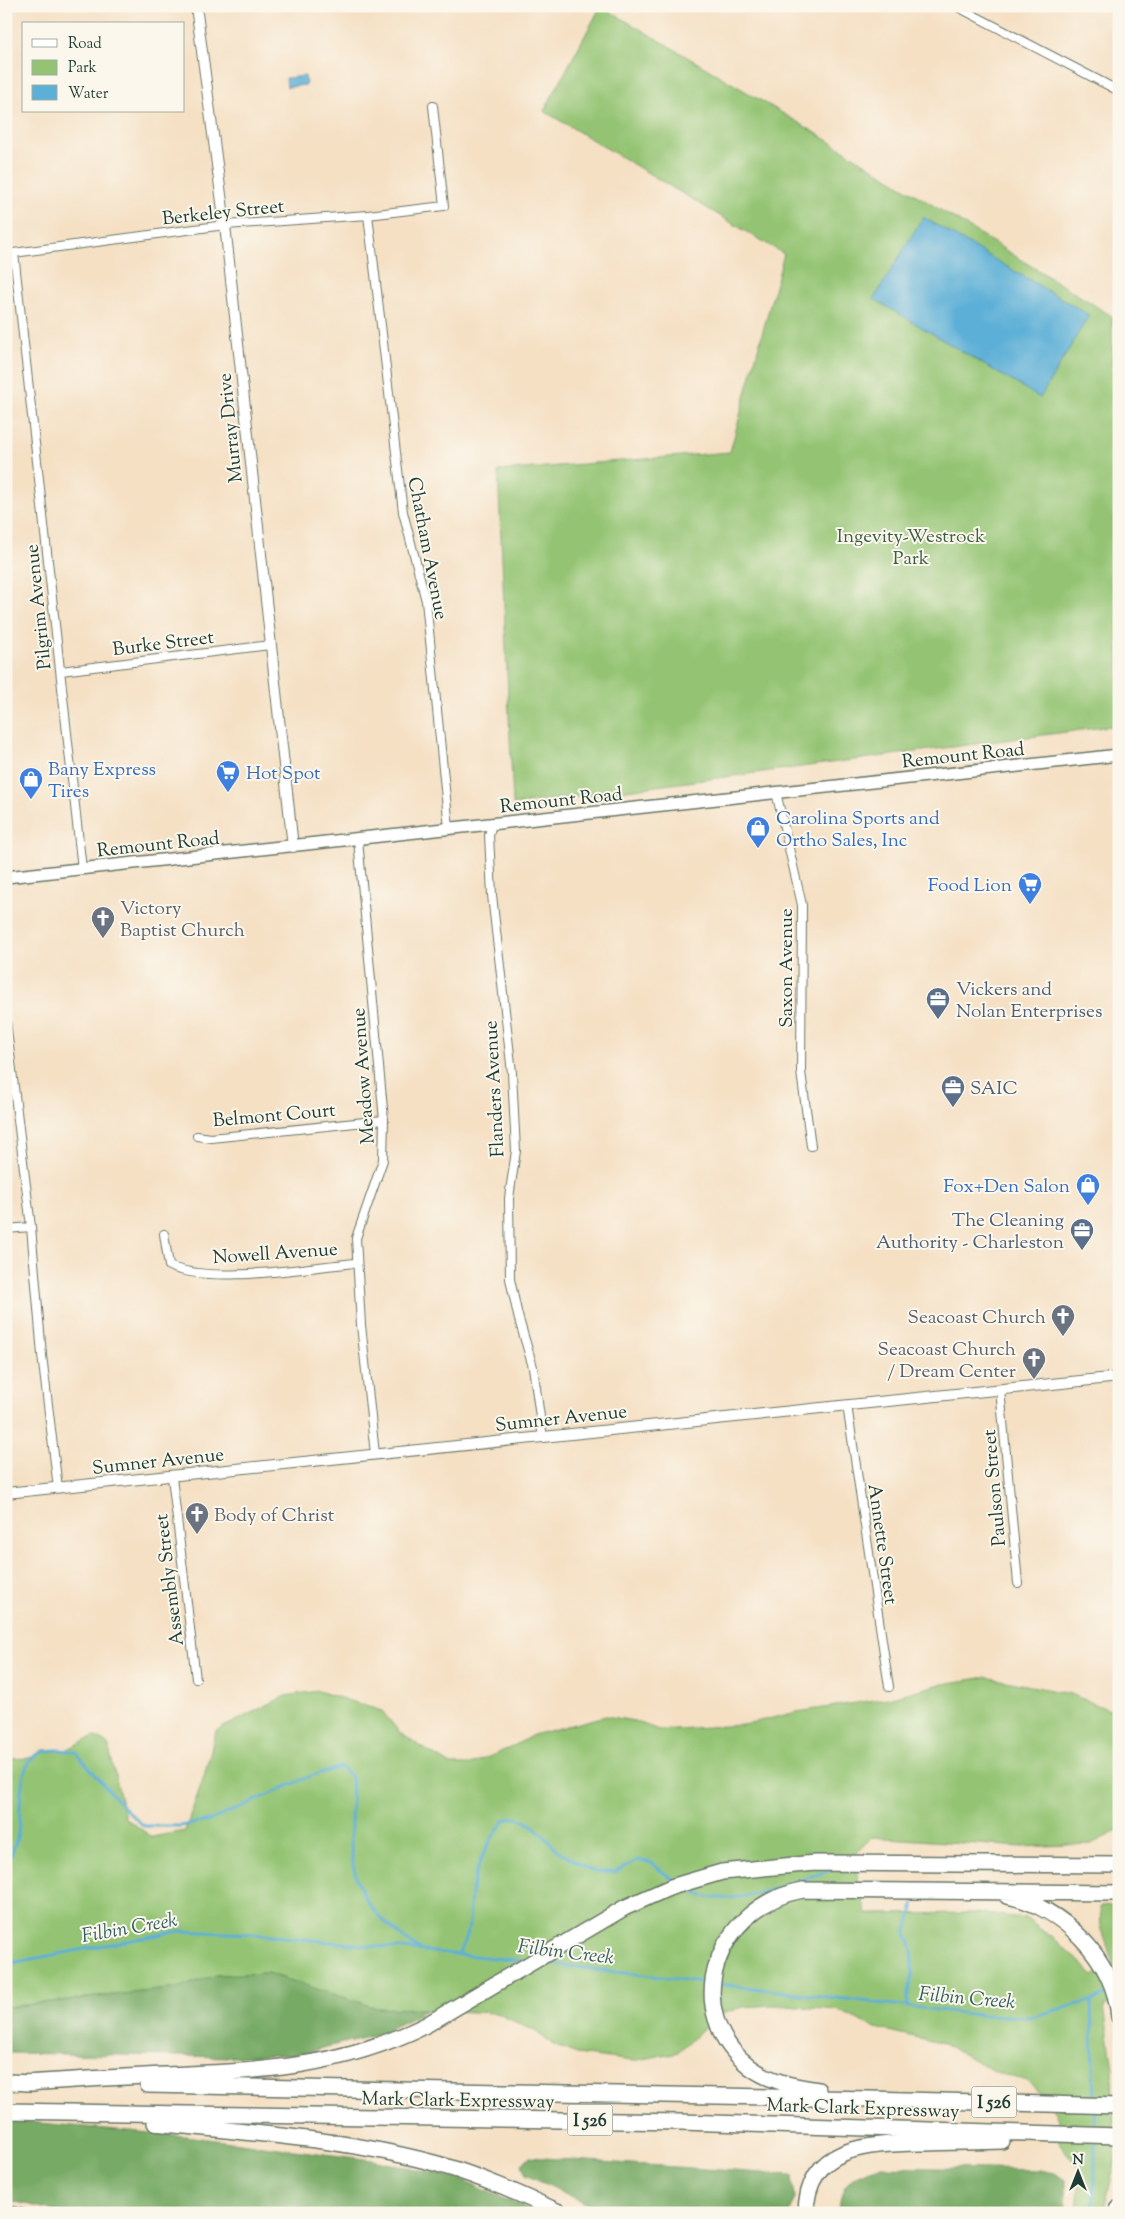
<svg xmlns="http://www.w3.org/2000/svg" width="1125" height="2219" font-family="'Sorts Mill Goudy',serif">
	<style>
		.green { fill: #94c473; stroke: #5a8054 }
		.forest { fill: #77aa65; stroke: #4b744c }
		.water { fill: #5cafd7; stroke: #3e7686 }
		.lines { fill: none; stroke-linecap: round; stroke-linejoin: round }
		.stream { stroke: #5cafd7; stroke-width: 3 }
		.minor-casing { stroke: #6a7666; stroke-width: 10 }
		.tertiary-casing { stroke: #6a7666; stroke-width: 12 }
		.secondary-casing { stroke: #6a7666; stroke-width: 14 }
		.motorway-casing { stroke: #6a7666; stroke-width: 18 }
		.minor { stroke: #fff; stroke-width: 8 }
		.tertiary { stroke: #fff; stroke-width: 10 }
		.secondary { stroke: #fff; stroke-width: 11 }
		.motorway { stroke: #fff; stroke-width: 15 }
		.rail-casing { stroke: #1f3d34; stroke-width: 5 }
		.rail { stroke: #fbf7ec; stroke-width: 3; stroke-dasharray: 9; stroke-linecap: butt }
		.labels { text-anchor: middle; stroke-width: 4; stroke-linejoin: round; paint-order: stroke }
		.shield { fill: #fbf7ec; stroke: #61756b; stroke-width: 1 }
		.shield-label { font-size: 18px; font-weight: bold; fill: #1f3d34 }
		.street-label { font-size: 19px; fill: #1f3d34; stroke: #fbf7ec }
		.park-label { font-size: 19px; fill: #3c5f44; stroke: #fbf7ec }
		.shop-label { font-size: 19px; fill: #366cbe; stroke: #fbf7ec; text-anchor: start }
		.worship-label { font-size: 19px; fill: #5b616d; stroke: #fbf7ec; text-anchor: start }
		.service-label { font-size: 19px; fill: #4e5e75; stroke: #fbf7ec; text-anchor: start }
		.water-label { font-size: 20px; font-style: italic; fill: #315f65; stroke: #fbf7ec }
	</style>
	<rect width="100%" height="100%" fill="#fbf7ec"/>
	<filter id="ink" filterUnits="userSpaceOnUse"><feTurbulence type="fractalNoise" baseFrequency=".02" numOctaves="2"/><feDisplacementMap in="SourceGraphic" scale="10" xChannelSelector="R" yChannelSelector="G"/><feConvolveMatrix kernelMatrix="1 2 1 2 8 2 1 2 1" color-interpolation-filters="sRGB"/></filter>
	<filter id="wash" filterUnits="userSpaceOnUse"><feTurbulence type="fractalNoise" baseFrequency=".0096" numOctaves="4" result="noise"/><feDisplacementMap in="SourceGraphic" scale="20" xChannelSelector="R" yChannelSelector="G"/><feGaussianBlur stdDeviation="1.12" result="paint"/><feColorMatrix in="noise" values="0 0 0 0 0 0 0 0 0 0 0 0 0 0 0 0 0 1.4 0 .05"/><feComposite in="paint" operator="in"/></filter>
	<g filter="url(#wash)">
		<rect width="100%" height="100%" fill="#f5e0c4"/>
		<path class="green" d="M601,6L816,133L1112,316C1113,453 1119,589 1119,725L513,805L498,471L730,452L784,254L544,111Z
			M986,1677L1071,1694L1119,1714V1830L1091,1844L1022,1847L872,1837L853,1856L866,1914L975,1913L1025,1918L1058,1942L1094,1975L1113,1963L1101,1927L1100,1906L1114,1905L1119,1919V2002L1104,2006L1113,2068L1115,2164L1103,2213H1077L1080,2170L1059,2142L1058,2118L1047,2100L1027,2081L998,2073L944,2044L876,2028L837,2010L773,2005L743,2007L718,2015L678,2052L633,2061L577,2054L555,2046L535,2031L496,2013L377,2008L267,1973L217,1975L177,1988L6,2007V1759L30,1758L43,1750H66L94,1736L108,1744L125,1818L152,1837L185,1831L204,1776L216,1731L285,1696L318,1691L382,1711L400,1733L428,1751L451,1765H470L512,1747L533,1735L606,1716L634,1721L659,1730L743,1725L797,1712L888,1698L937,1685Z"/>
		<path class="forest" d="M267,1973L377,2008L426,2009L417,2016L373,2036L297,2054L232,2057L6,2053V2007L177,1988L217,1975Z
			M6,2120L185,2136L372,2160L459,2178L535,2213H67L6,2200Z
			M529,2157L792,2175L794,2199L790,2213H607L526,2175L522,2164Z
			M880,2167L1040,2170L1055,2173L1066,2181V2213H838C843,2180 850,2176 880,2167Z"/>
		<path class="water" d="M305,76L306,85L287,87L286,78Z
			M923,217L1089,315L1040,398L874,299Z"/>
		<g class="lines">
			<path class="stream" d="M6,1865C11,1856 16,1843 18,1833C24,1789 11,1739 76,1752L124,1808L144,1826H181L209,1821L313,1775L341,1767L351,1777C353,1799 350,1820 351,1842C352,1898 379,1920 421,1951
				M685,1888C727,1915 789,1882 831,1870
				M459,1953C474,1929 467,1915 472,1889C477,1863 489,1839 506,1819L519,1818L535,1827L558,1851L594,1872H615L638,1860L652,1863L674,1881
				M542,1963L710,1983
				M6,1964L179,1931L252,1934L524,1961
				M718,1984L979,2015L1030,2017L1091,2001L1109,1994
				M1091,2001L1094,2101
				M907,2007C909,1987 919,1953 906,1935L915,1901
				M1094,2109L1095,2131
				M1092,2213L1095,2177V2139"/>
		</g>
	</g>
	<g filter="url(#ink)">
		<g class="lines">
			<g class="minor-casing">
				<path id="minor" d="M956,6L1119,91
					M368,215L403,512L426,601L449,828
					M14,253L82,869
					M6,254L225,225L368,215L444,206L433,106
					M61,671L270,645
					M776,792L802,905L801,1072L811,1146
					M492,824L489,835L492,895L512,1073L516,1151L509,1198L510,1279L518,1316L533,1367L543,1438
					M358,840L384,1120L383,1160L356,1238L361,1325L375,1454
					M6,1021L31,1227L42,1355L58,1488
					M197,1136L211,1138L384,1120
					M6,1229L31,1227
					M164,1234L169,1266C213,1285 307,1267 356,1263
					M1000,1389L1018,1583
					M847,1405L889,1687
					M172,1477L196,1679"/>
			</g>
			<g class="tertiary-casing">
				<path id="tertiary" d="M196,6L225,225L293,847
					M6,1493L1119,1377"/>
			</g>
			<g class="secondary-casing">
				<path id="secondary" d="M6,877L1119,755"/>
			</g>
			<g class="motorway-casing">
				<path id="motorway" d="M1007,1896C1063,1907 1114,1959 1119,2017
					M6,2082L35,2083
					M25,2083C72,2080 118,2077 165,2075C261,2071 339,2068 426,2025L624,1908L671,1887L722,1872L815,1863L1119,1865
					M148,2085L869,2099L1119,2106
					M818,2090C794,2086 770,2082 750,2067C677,2010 718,1905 803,1890L1119,1893
					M6,2111L680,2122L1119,2136
					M155,2123C251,2133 348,2139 441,2165C482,2177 522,2195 561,2213
					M806,2213C807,2143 872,2144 925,2143C951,2142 976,2142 1002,2141
					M1116,2213L1119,2208"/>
			</g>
			<use href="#minor" class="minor"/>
			<use href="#tertiary" class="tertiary"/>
			<use href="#secondary" class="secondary"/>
			<use href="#motorway" class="motorway"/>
			<g class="rail-casing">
				<path id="rail" d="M6,2207L33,2213"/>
			</g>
			<use href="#rail" class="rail"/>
		</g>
	</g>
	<defs>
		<g id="supermarket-pin" transform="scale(1.25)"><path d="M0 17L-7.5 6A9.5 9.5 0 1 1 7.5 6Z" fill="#3f7fe0" stroke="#fbf7ec"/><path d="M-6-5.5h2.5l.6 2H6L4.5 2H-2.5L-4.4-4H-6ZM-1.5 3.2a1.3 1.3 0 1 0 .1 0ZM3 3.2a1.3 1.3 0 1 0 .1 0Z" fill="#fff"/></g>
		<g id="shop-pin" transform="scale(1.25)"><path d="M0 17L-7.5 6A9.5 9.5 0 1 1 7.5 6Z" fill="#3f7fe0" stroke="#fbf7ec"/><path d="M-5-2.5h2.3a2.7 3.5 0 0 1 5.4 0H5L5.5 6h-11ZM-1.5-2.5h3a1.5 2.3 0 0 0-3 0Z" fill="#fff"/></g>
		<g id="church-pin" transform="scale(1.25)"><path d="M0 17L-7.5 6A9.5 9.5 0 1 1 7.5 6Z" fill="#6b7280" stroke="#fbf7ec"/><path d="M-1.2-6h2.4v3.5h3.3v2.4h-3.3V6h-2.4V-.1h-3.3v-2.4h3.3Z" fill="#fff"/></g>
		<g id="office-pin" transform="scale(1.25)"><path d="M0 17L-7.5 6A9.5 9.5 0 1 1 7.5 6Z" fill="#5c6f8a" stroke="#fbf7ec"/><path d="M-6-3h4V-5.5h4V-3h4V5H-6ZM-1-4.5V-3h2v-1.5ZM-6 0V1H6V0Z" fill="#fff"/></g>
	</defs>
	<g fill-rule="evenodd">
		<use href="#supermarket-pin" x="228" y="772"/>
		<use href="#shop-pin" x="31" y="779"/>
		<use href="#shop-pin" x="758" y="828"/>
		<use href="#supermarket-pin" x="1030" y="884"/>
		<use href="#church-pin" x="103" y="918"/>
		<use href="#office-pin" x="938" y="999"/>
		<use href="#office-pin" x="953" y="1087"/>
		<use href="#shop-pin" x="1088" y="1185"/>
		<use href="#office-pin" x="1082" y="1230"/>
		<use href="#church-pin" x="1063" y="1316"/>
		<use href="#church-pin" x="1034" y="1359"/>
		<use href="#church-pin" x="197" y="1514"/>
	</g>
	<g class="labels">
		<g class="shield">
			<rect x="971.5" y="2086.5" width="45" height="31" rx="4"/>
			<rect x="567.5" y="2104.5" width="45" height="31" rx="4"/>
		</g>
		<g class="shield-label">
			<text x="994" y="2108">I 526</text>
			<text x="590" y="2126">I 526</text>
		</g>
		<g class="street-label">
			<text transform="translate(223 211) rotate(-6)" y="7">Berkeley Street</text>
			<text transform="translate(229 428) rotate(-96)" y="7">Murray Drive</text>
			<text transform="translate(429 548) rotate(79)" y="7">Chatham Avenue</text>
			<text transform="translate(37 607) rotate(-96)" y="7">Pilgrim Avenue</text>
			<text transform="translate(163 642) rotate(-7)" y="7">Burke Street</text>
			<text transform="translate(963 754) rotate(-6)" y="7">Remount Road</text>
			<text transform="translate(561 799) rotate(-6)" y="7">Remount Road</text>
			<text transform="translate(158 843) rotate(-6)" y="7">Remount Road</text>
			<text transform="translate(785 968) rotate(-90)" y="7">Saxon Avenue</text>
			<text transform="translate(362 1076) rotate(-94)" y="7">Meadow Avenue</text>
			<text transform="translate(493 1089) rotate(-93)" y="7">Flanders Avenue</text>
			<text transform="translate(274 1114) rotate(-5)" y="7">Belmont Court</text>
			<text transform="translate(275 1252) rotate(-4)" y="7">Nowell Avenue</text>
			<text transform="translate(561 1417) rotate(-6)" y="7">Sumner Avenue</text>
			<text transform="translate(158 1460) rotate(-6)" y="7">Sumner Avenue</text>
			<text transform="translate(993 1488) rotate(-95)" y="7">Paulson Street</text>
			<text transform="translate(884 1544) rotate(82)" y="7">Annette Street</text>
			<text transform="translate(168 1580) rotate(-97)" y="7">Assembly Street</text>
			<text transform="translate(458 2099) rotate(1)" y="7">Mark Clark Expressway</text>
			<text transform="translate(863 2107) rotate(2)" y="7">Mark Clark Expressway</text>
		</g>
		<g class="park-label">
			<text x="911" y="542">Ingevity-Westrock<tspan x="911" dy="22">Park</tspan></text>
		</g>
		<g class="shop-label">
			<text x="48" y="775">Bany Express<tspan x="48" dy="22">Tires</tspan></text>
			<text x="246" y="779">Hot Spot</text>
			<text x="776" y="824">Carolina Sports and<tspan x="776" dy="22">Ortho Sales, Inc</tspan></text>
			<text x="1012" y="891" text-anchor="end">Food Lion</text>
			<text x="1070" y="1192" text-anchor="end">Fox+Den Salon</text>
		</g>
		<g class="worship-label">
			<text x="120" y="914">Victory<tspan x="120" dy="22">Baptist Church</tspan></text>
			<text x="1046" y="1323" text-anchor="end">Seacoast Church</text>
			<text x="1016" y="1355" text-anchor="end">Seacoast Church<tspan x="1016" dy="22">/ Dream Center</tspan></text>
			<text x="214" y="1521">Body of Christ</text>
		</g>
		<g class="service-label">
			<text x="956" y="995">Vickers and<tspan x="956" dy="22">Nolan Enterprises</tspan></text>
			<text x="970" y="1094">SAIC</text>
			<text x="1064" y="1226" text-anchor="end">The Cleaning<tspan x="1064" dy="22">Authority - Charleston</tspan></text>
		</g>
		<g class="water-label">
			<text transform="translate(129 1927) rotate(-10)" y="7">Filbin Creek</text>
			<text transform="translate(566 1951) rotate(7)" y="7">Filbin Creek</text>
			<text transform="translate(967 1997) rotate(5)" y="7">Filbin Creek</text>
		</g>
	</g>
	<rect width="1125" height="2219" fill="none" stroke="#fbf7ec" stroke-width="25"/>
	<rect x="22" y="22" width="162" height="90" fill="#fbf7ec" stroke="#a3ada2"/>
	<rect x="32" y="39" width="25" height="8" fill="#ffffff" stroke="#a3ada2"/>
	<text x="68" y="48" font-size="15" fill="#1f3d34">Road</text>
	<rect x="32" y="60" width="25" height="15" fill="#94c473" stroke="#a3ada2"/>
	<text x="68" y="72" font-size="15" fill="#1f3d34">Park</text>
	<rect x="32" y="85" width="25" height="15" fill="#5cafd7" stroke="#a3ada2"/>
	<text x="68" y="98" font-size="15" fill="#1f3d34">Water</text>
	<g transform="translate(1078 2172)" stroke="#fbf7ec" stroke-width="4" paint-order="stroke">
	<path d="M0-4L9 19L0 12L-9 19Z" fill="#1f3d34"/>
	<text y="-8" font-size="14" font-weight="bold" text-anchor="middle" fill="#1f3d34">N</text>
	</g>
</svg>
